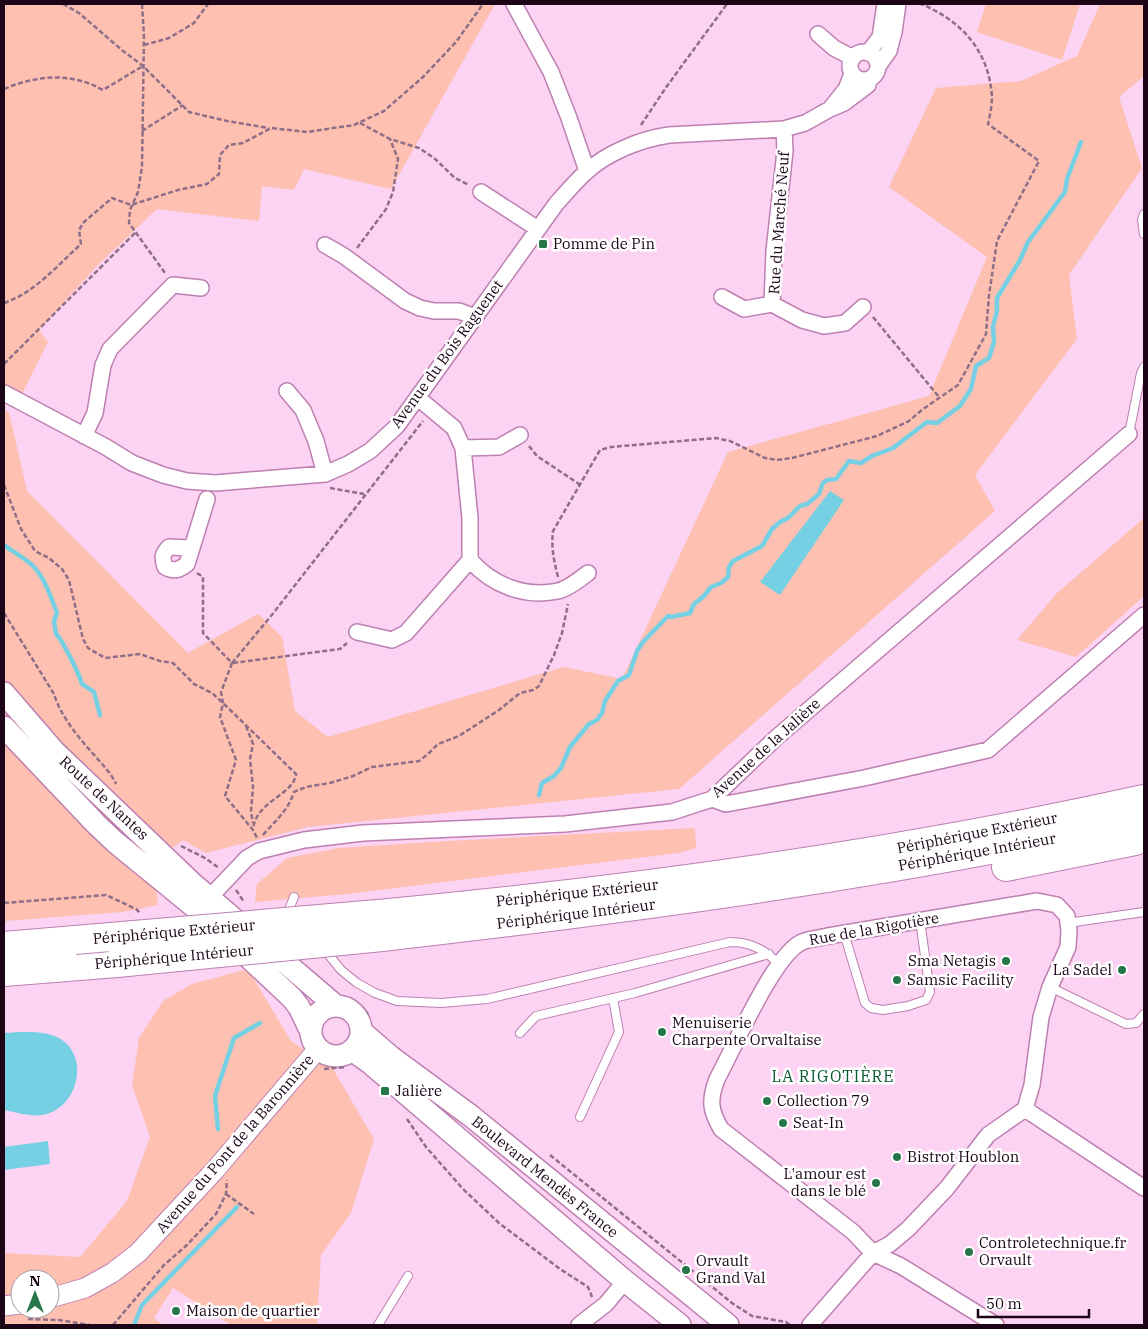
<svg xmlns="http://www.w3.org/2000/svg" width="1148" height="1329" font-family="'IBM Plex Serif',serif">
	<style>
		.green { fill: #fdc0b1; fill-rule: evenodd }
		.water { fill: #76d0e4 }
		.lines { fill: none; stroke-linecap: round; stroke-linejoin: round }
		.stream { stroke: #76d0e4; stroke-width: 4.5 }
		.service-casing { stroke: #be7fb1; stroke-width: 10 }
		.minor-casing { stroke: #be7fb1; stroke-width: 18 }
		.tertiary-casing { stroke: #be7fb1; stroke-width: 21 }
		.secondary-casing { stroke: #be7fb1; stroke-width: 24 }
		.motorway-casing { stroke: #be7fb1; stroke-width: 30 }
		.path { stroke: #8f6f88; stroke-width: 2.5; stroke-dasharray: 5 2.5; stroke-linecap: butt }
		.service { stroke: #fff; stroke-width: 8 }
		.minor { stroke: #fff; stroke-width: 15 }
		.tertiary { stroke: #fff; stroke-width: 19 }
		.secondary { stroke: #fff; stroke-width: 21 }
		.motorway { stroke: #fff; stroke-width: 28 }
		.motorway-bridge-casing { stroke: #be7fb1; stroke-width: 30; stroke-linecap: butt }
		.motorway-bridge { stroke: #fff; stroke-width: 28 }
		.poi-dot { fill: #257648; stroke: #fff; stroke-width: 2 }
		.labels { text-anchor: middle; stroke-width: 5; stroke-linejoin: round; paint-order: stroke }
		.street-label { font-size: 15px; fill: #1b0517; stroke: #fff }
		.poi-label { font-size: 15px; fill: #1b0517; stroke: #fff; text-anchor: start }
		.neighbourhood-label { font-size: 16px; letter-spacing: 1px; fill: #075a31; stroke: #fff }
	</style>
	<rect width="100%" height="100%" fill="#fcd3f2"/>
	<path class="green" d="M4,4H495L391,189L304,169L294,190L262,186L259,221L157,209L98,265L39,330L48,342L22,394L4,385Z
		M986,4H1080L1062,60L977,32Z
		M1100,4H1144V76L1119,97L1142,168L1069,275L1077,339L975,475L995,511L679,789L308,827L206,853L183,840L153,863L158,905L123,912L4,921V410L9,412L27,491L188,653L258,614L282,637L295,711L328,737L564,667L622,679L728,452L929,396L987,257L889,187L936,88L1021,81L1077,56Z
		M1144,518V596L1076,657L1017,640L1057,593Z
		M695,828L696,848L679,853L347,894L255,902L257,884L287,858L339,848L448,841Z
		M248,969L291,1041L333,1069L374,1139L351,1213L321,1255L317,1325H231L173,1288L154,1318L163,1325H4V1253L80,1257L127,1201L150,1137L132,1085L139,1038L163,1001L192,984ZM20,1279H50V1309H20Z"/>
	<path class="water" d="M830,491L844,500L780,595L760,582Z
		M4,1033C21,1032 41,1030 57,1037C92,1054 78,1110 42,1115C30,1117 15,1112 4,1110Z
		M48,1141L50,1164L4,1170V1147Z"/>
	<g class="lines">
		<path class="stream" d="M4,545C13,552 25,558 33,566C45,578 51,598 57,613L54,621L56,634C62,639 80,676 82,684L94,692L100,715
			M539,795L542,783L554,776L561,768L570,747L589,724L597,720L602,713L605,701L618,681L629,675L637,651L643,642L668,616L671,617L690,613L694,604L704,596L711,587L721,583L728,577L729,567L733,561L762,546L772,529L780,522L788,518L800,506L807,504L819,494L823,483L827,480L836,479L849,461L861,463L872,456L893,448L927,422L937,423L960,406L971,389L976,366L989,358L994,342L993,326L997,311V298L1020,260L1028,242L1065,192L1067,179L1081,142
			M218,1129L215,1096L234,1038L260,1023
			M134,1325L142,1305L237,1207"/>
		<g class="service-casing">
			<path id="service" d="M1144,214L1142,220L1144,234
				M1129,434L1141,373L1144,367
				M294,897L290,907L296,915
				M1068,923L1144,912
				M844,933L865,1003L871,1008L883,1010L908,1006L926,1000L930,992L920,920
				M324,949L341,970L357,983L375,993L397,1001L441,1003L487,999L730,942C751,942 765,950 779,964
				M1050,987L1126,1024L1136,1023L1144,1014
				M520,1033L536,1016L635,993L769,954
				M580,1117L619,1032L613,998
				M378,1325L408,1276"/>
		</g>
		<g class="minor-casing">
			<path id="minor" d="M514,4L551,72L569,118L587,171
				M818,34L834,48L853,58
				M850 66a14 14 0 1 1 28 0a14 14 0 1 1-28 0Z
				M868,53L880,37L885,4
				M879,65L889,51L894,32L898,4
				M852,74L846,89L830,109L844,103L868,85L869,80
				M784,129L785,151L774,251L772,304L802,320L824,326L845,323L863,307
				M481,192L538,229
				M325,245L344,256L405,301L420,308L434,311H459L475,317
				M722,297L744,309L772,304
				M287,391L303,410L316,441L325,474
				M4,393L106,447L132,463L163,475L187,481L215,483L325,474L348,464L370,451L397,426L556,204C566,193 575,182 585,173C606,153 641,139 669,135L784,129L805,123L830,109
				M84,436L95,413L103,365L110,349L173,285L201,288
				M463,448L499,447L520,435
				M191,548L169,547C162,554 162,558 165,567C174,572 179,570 187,564L207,499
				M470,560C492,585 524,598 558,591C568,589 580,579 588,573
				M357,632L392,640L406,633L470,560V518L463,448L454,428L418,398
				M712,799L726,804L864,778L988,750L1144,615
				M210,897L247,858L259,851L304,840L363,833L565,824L672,812L712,799L777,737L1129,434
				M1025,1109L1144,1188
				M579,1325L606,1304L625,1281
				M810,1325L873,1253L890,1244L908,1229L947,1188L988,1135L1025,1109L1032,1085L1041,1017L1050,987L1068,947L1069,930L1067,916L1057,905L1037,901L828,936C820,938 809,939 802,942C774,954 733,1050 717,1079C709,1100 710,1110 721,1129L853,1232L873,1253L901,1266L996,1325"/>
		</g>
		<g class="tertiary-casing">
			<path id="tertiary" d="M50,1298L85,1288L112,1273L138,1253L215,1170L318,1049
				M4,1306L20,1304"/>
		</g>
		<g class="secondary-casing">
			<path id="secondary" d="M4,693L55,752L193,884L336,1006
				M4,727L96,824L115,842L197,909L292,998L299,1007L311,1032
				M311 1031a25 25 0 1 1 50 0a25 25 0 1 1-50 0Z
				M361,1031L391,1057L471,1116L728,1325
				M352,1050L370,1063L625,1281L680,1325"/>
		</g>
		<g class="motorway-casing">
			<path id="motorway" d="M1006,867L1135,841
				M389,913C643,889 895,854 1144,799
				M382,937C637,908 892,874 1144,819
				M4,946L75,940
				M4,972L117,963"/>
		</g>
		<path class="path" d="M63,4L79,13L123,51L143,66L189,112L227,121L269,128
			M142,4L144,36L142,167L138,192L130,210L129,223L165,273
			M144,45L169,38L194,23L208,4
			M4,89C37,75 71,72 103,90L143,66
			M360,123L390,139L419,148L434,158L455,178L469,185
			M641,125L667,86L727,4
			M142,131L183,105
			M357,248L386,209L393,192L398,159L390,139
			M4,303C34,293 57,266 81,244L79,230L84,222L112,198L131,205L178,190L207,184L219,174L220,155L229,145L243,143L271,128L307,132L354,125L384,111L423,77L456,42L483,4
			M873,317L939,397
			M4,364L135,233
			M529,446L537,456L579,484
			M4,485L21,529L35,551L49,558L62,569L69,580L83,639L88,648L105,658L140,654L160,661L173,663L194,684L212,693L223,703L296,774C294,795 255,801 253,830
			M330,488L364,494
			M197,573L203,577V633L232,663L221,692L223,703L220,717L236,760L225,796L253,830L257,838
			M558,577C554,561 551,548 553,531L600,450L611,447L716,438L730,441L765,458L777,460L792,458L877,436L909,421L923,409L958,385L986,334L989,295L997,241L1039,161L988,124C990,115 992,105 992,97C989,51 962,21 921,4
			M4,613L54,694C61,717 79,738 95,756C103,765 111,773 116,784
			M232,663L271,616L423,421
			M233,663L340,649L347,643
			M246,726L253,744L250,759L253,787L251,812L253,823
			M263,835C275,821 288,811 294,792L306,787L330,783L353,776L372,767L419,761L428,754L438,744L459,736L499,710L520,693L533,690L539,686L554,655L562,633L568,604
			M181,846L205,858L219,868
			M236,890L244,902
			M4,903L106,895L136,909L140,913
			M353,1001L368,1014
			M324,1069L346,1067
			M407,1119L426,1147L463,1189L499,1223L560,1269L588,1287L592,1297
			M550,1155L732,1303L752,1316L786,1322L790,1325
			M226,1194L254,1214
			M28,1319L59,1320L90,1325
			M113,1325L164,1265L187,1245L216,1214L226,1194L227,1180"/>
		<use href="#service" class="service"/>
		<use href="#minor" class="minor"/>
		<use href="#tertiary" class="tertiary"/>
		<use href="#secondary" class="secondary"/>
		<use href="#motorway" class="motorway"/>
		<g class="motorway-bridge-casing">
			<path id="motorway-bridge" d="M75,940L389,913
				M117,963L382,937"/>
		</g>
		<use href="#motorway-bridge" class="motorway-bridge"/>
	</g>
	<g class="poi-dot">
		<rect x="538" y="239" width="10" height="10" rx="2.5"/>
		<circle cx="1006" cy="961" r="5"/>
		<circle cx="1122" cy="970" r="5"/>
		<circle cx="897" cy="980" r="5"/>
		<circle cx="662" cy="1032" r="5"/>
		<rect x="380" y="1086" width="10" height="10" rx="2.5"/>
		<circle cx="767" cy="1101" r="5"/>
		<circle cx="783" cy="1123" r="5"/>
		<circle cx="897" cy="1157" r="5"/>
		<circle cx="876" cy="1183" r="5"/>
		<circle cx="969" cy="1252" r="5"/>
		<circle cx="686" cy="1270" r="5"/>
		<circle cx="176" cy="1311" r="5"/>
	</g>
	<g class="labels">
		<g class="street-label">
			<text transform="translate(779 223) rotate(-86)" y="5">Rue du Marché Neuf</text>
			<text transform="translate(447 354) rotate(-54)" y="5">Avenue du Bois Raguenet</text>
			<text transform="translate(766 748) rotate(-42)" y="5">Avenue de la Jalière</text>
			<text transform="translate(104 798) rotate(43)" y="5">Route de Nantes</text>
			<text transform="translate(977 833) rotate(-11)" y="5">Périphérique Extérieur</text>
			<text transform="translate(977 852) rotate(-10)" y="5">Périphérique Intérieur</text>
			<text transform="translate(577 893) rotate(-6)" y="5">Périphérique Extérieur</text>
			<text transform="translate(576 914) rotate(-7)" y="5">Périphérique Intérieur</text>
			<text transform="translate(874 929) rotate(-10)" y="5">Rue de la Rigotière</text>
			<text transform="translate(174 932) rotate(-5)" y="5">Périphérique Extérieur</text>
			<text transform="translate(174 957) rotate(-5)" y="5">Périphérique Intérieur</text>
			<text transform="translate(235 1144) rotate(-49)" y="5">Avenue du Pont de la Baronnière</text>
			<text transform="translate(545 1177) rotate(39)" y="5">Boulevard Mendès France</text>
		</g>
		<g class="poi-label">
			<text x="553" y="249">Pomme de Pin</text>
			<text x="996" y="966" text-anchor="end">Sma Netagis</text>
			<text x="1112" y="975" text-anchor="end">La Sadel</text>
			<text x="907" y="985">Samsic Facility</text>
			<text x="672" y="1028">Menuiserie<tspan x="672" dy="17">Charpente Orvaltaise</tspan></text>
			<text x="395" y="1096">Jalière</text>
			<text x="777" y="1106">Collection 79</text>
			<text x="793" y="1128">Seat-In</text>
			<text x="907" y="1162">Bistrot Houblon</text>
			<text x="866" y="1179" text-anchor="end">L'amour est<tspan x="866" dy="17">dans le blé</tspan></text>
			<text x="979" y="1248">Controletechnique.fr<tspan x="979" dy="17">Orvault</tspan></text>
			<text x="696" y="1266">Orvault<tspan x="696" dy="17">Grand Val</tspan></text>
			<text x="186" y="1316">Maison de quartier</text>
		</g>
		<g class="neighbourhood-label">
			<text x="833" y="1082">LA RIGOTIÈRE</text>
		</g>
	</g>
	<rect width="1148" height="1329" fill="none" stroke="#1b0517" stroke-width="10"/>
	<g transform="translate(35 1294)"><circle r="24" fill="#ffffff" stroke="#a49ba2"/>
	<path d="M0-4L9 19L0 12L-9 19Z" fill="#257648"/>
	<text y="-8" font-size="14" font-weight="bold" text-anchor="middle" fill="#1b0517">N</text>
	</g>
	<path d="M978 1309v8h111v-8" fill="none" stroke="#1b0517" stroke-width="2.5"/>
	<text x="986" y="1309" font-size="15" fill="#1b0517" stroke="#ffffff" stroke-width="4" paint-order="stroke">50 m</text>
</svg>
